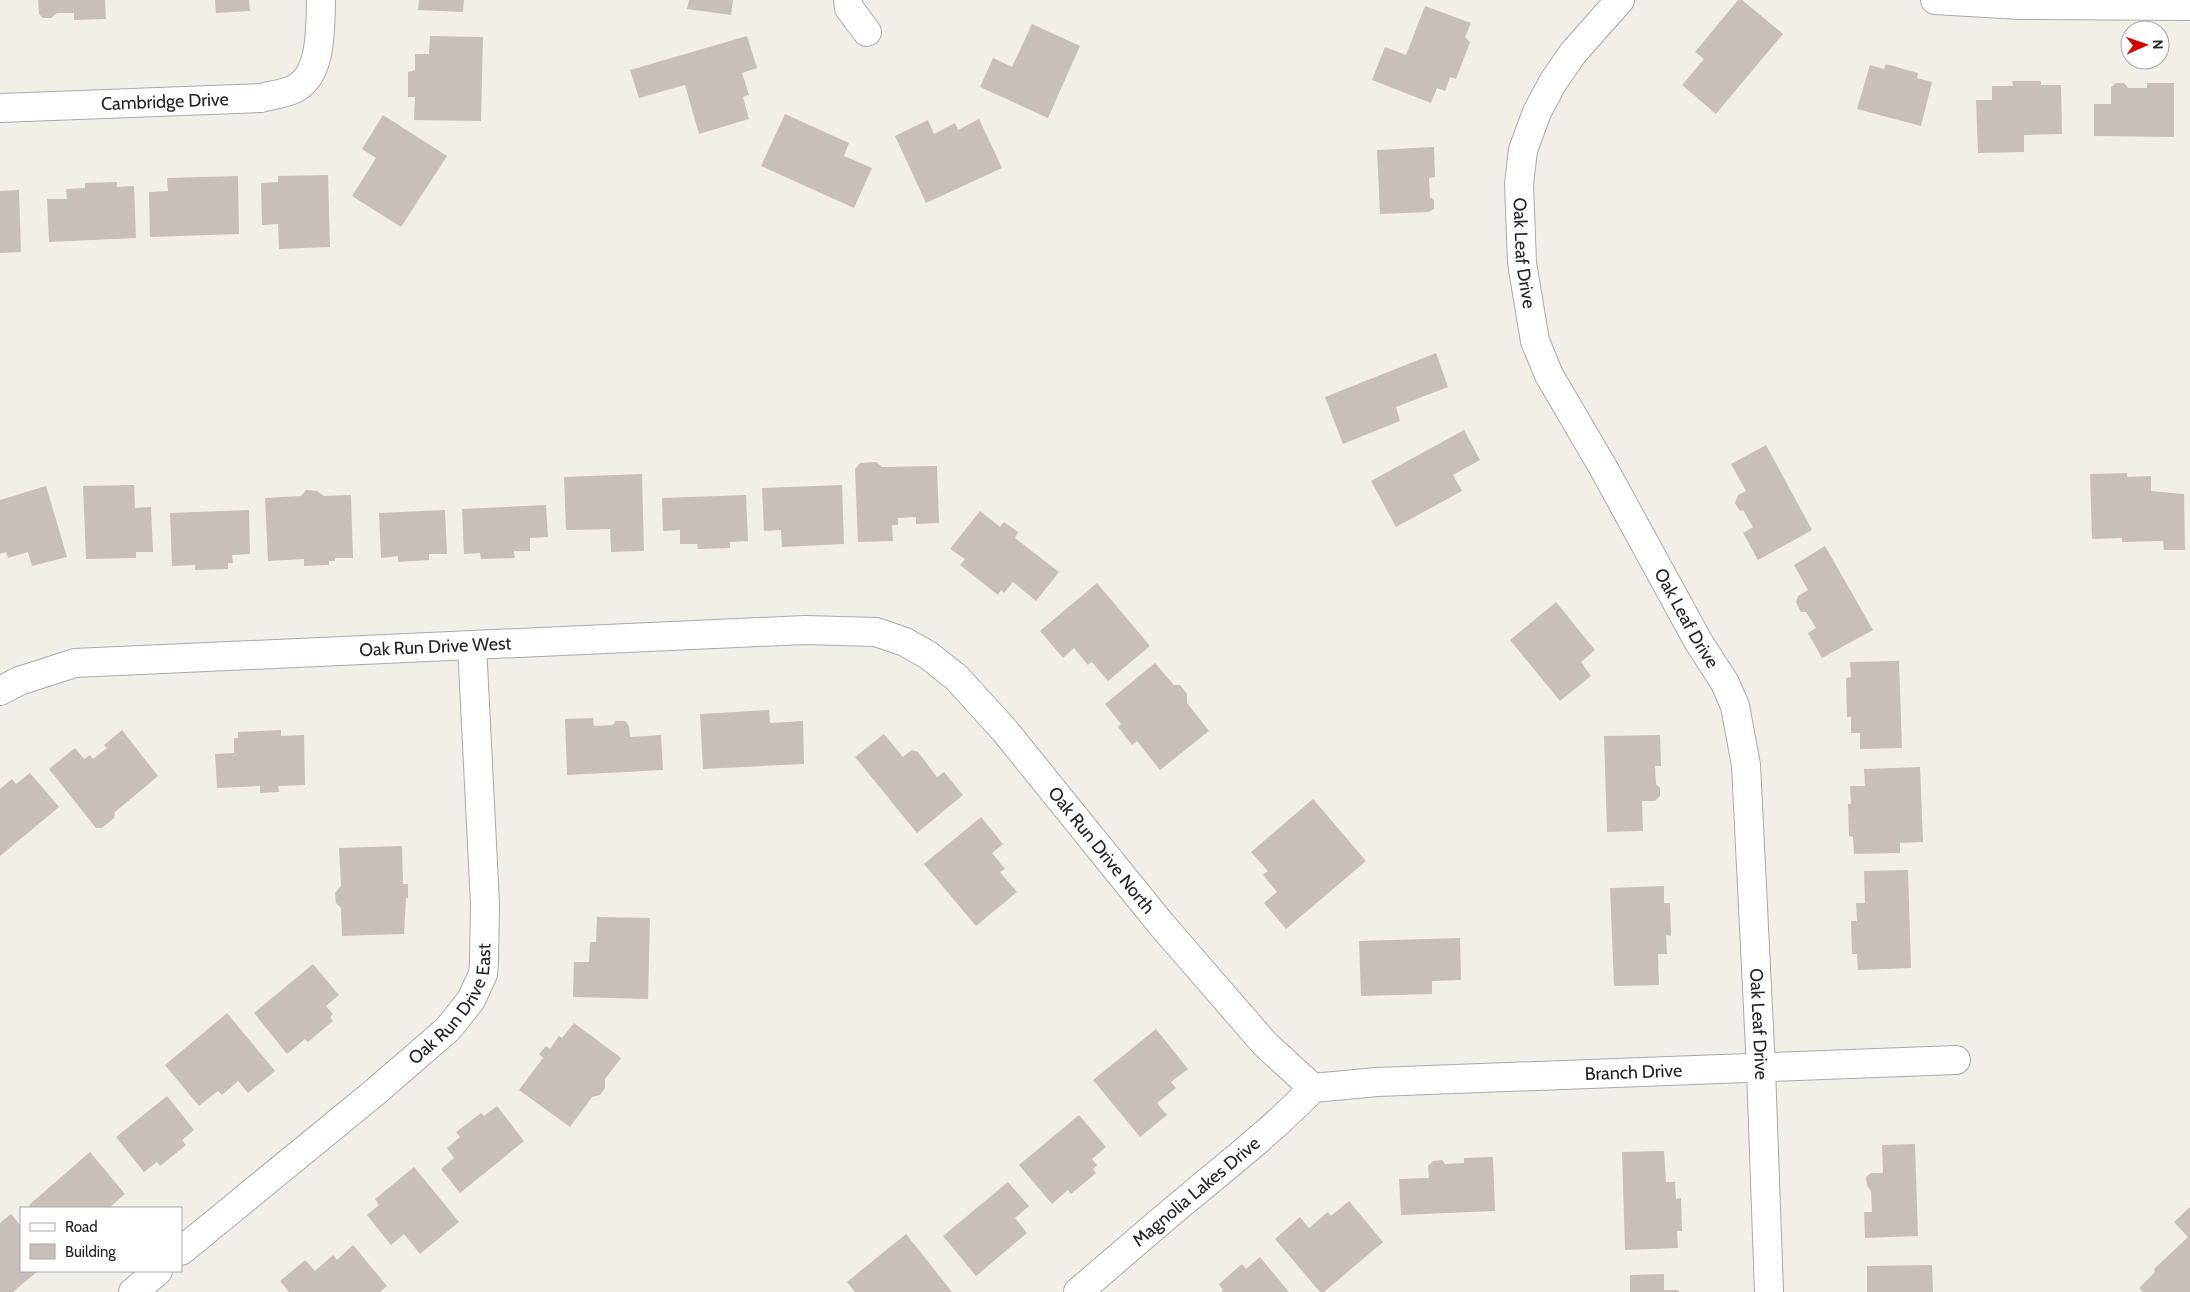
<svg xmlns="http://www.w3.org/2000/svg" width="2190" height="1292" font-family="Cabin,sans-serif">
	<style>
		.building { fill: #c7bfb8 }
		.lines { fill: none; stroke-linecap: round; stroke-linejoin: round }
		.street-casing { stroke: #a9a9a9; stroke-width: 30 }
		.street { stroke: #fff; stroke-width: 28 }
		.labels { text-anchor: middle; stroke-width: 4; stroke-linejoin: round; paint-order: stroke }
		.street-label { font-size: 18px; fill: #222; stroke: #fff }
	</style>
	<rect width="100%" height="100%" fill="#f2efe9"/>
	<path class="building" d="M38,0H105L106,19L74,20V13H57L51,18H43L39,14Z
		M215,0H249L250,11L216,13Z
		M419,0H464L463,12L418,10Z
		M689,0H733L731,15L687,9Z
		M1738,0H1742L1783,34L1716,114L1682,85L1704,59L1695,52Z
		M1425,6L1471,23L1465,37L1470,42L1456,79L1450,77L1445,91L1437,88L1431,103L1372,80L1385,47L1406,55Z
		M1032,24L1080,46L1048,118L980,87L993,58L1012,67Z
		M430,36L483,37L481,121L414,120L415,97H408V72L415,70V54H429Z
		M747,36L757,68L742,73L749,95L743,97L749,119L699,134L685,85L639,98L630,70Z
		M1886,64L1918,73L1917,78L1932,82L1921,126L1857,109L1870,65L1884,69Z
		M2012,81H2041V85H2061L2062,134L2024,135V152L1978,153L1976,100H1992V86H2013Z
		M2116,83H2124L2128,88H2147V83H2174V137L2094,136V104H2111V87Z
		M785,114L849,143L844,156L872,168L854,208L761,166Z
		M383,115L447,156L401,227L352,196L376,158L362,149Z
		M979,119L1002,168L926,203L895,136L928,120L934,134L955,123L958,130Z
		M1434,147L1435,177L1429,178L1430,197L1434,200V209L1429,212L1380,214L1377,150Z
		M328,175L330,247L279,249L278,224L262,225L261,183L278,182V176Z
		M238,176L239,234L150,237L149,192L168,191L167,178Z
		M117,182V187L134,186L136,238L49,242L47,199H67L66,189L85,188V183Z
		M19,190L21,252L0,253V191Z
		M1436,353L1448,387L1396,407L1400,421L1343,444L1325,397Z
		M1464,430L1480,460L1453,475L1462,491L1396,527L1371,481Z
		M1766,445L1812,530L1758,560L1743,533L1753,527L1743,510L1740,511L1735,503L1738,495L1746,491L1731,464Z
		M876,462L882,467L937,466L939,523L916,524V517L898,518V525H892L893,541L858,542L855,469L860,463Z
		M2127,473V477L2151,476V491L2184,494L2185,550H2164L2163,541L2122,542V538L2092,539L2090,474Z
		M642,474L644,551L611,552L610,529L566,530L564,477Z
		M134,485L135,508L151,507L153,552H136V558L86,559L83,486Z
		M842,485L844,544L782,547L781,530L764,531L762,488Z
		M46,486L67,557L32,566L28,552L8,558L6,552L0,554V500Z
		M306,490L317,491L324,496L351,495L353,558H335V561H329V565L304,566V559L268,561L265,498L301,496Z
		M746,495L748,541L730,542V548L698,549L697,544H680V530L663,531L662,498Z
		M546,505L548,537L530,538V551H514L515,558L481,559L480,553L464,554L462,509Z
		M249,510L250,554L232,555L233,563H228V569L195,570V565L172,566L170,513Z
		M445,510L447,554H429V560L398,562V556L381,558L379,513Z
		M980,511L1000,527L1004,522L1018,532L1015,538L1059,572L1036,601L1013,582L1004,593L1001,590L998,595L960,565L965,559L950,549Z
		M1825,546L1873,630L1822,658L1808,633L1816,628L1806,612H1801L1796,602L1798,596L1808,590L1794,565Z
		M1097,583L1150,646L1108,681L1092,662L1088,665L1074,648L1063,658L1040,631Z
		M1556,602L1595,650L1581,662L1591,676L1560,701L1510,640Z
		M1899,661L1902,748L1860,749V733H1851V717H1847L1846,678L1851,677L1850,662Z
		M1155,663L1174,685H1180L1187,694V703L1209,731L1160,770L1137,741L1132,745L1118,727L1121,724L1105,704Z
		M769,710L770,723L803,721L804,764L703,769L700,714Z
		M593,718L594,726L613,725L615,721H625L629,726L630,737L661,735L663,770L567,775L565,719Z
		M122,730L158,776L115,812L114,818L102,828H96L49,769L75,748L84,759L90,755L93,759L107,748L104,745Z
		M281,730V736L304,735L305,785L278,786L279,792L260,793V786L217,788L215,754L234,753V738H238V732Z
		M884,734L903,757L912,750L918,752L937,777L944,772L963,795L917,833L855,757Z
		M1660,735L1661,766H1655L1656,784L1660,788V796L1655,801H1642L1643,831L1607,832L1604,736Z
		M1920,767L1923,842L1900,843V853L1854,854L1853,837L1849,836L1848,804H1851L1850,786H1865L1864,769Z
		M30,773L59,807L0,856V789L12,779L16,784Z
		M1313,799L1366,861L1286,929L1264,903L1277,892L1263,875L1268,871L1251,852Z
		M981,817L1003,844L992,853L1005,869L1000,872L1017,892L976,926L924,864Z
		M402,846L403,884H408V898H406L404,934L342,936L341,908L336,903L335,893L341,886L339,848Z
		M1908,870L1911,968L1858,970L1857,954H1852L1851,921H1857L1856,903H1865L1864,871Z
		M1664,886V903H1670L1671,936L1666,935L1667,954H1658L1659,985L1614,986L1610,888Z
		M597,917L650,918L648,999L573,997L574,962H589L590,942H596Z
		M1460,938L1461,980L1432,981V994L1361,996L1359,941Z
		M313,964L339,995L326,1006L333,1014L330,1017L333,1021L308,1042L305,1039L287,1054L254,1013Z
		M227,1013L275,1071L248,1093L238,1081L222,1095L218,1091L199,1106L165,1065Z
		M574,1023L621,1058L605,1079V1088L600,1095L592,1097L570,1127L519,1090L543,1058L539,1054L546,1046L550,1049L559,1036L562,1038Z
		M1156,1029L1188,1069L1171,1082L1176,1088L1157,1103L1167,1115L1140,1137L1093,1080Z
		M167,1096L194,1130L182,1140L186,1145L160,1166L157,1162L144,1172L116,1137Z
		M497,1106L524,1141L460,1193L441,1169L454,1158L447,1148L460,1137L456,1132L481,1113L484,1116Z
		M1079,1115L1106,1147L1092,1159L1097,1165L1093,1169L1096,1173L1071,1194L1068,1190L1052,1204L1019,1165Z
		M1915,1144L1918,1236L1865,1238L1864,1212H1872L1871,1191L1867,1186L1866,1177L1871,1173H1883L1882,1145Z
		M1664,1151L1666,1182H1675L1676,1199L1681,1198L1682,1231H1677L1678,1248L1625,1250L1622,1152Z
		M90,1152L125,1194L109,1208H32L29,1205Z
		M1493,1157L1495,1211L1401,1215L1399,1179L1429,1178L1428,1166L1433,1161L1442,1160L1445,1164L1464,1163V1158Z
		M414,1167L459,1222L420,1254L404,1234L391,1245L367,1215L379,1205L375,1199Z
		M1008,1182L1029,1206L1015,1218L1027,1233L976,1276L943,1236Z
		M1349,1201L1383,1242L1324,1292H1320L1275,1239L1300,1217L1309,1228L1328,1212L1331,1216Z
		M2190,1207V1292H2143L2139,1288L2155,1272L2154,1269L2188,1237L2174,1222Z
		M11,1214L21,1226V1271H38L13,1292H0V1223Z
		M906,1234L952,1292H855L847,1282Z
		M353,1245L387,1286L380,1292H289L280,1281L305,1260L315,1271L333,1255L337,1260Z
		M1260,1257L1289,1292H1221L1223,1290L1219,1284L1242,1264L1246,1269Z
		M1932,1265L1933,1292H1867V1266Z
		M1664,1274V1290H1677L1680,1292H1630V1275Z"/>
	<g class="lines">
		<g class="street-casing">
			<g id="street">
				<path d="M848,0L849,8L867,32"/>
				<path id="s1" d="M1620,0L1573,53L1553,82L1537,112L1523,150L1519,184L1522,263L1535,341L1549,375L1604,469L1698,641L1725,683L1735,706L1746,765L1761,1069L1769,1292"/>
				<path d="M1935,0L2020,5L2190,6"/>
				<path id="s2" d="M0,108L261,98C271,95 285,94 294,89C323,75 320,26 321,0"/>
				<path id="s3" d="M0,691L19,681L75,663L805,630L876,632L905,642L928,655L957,678L1005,731L1161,924L1265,1044L1313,1088"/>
				<path id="s4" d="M1313,1088L1377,1082L1956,1060"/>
				<path id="s5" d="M181,1251L374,1093L448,1029L471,1000L483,974L484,962L485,904L472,645"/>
				<path d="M133,1292L158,1271"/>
				<path id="s6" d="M1078,1292C1116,1260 1153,1227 1192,1195C1234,1160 1275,1128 1313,1088"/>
			</g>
		</g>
		<use href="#street" class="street"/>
	</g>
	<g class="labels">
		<g class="street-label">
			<text dy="6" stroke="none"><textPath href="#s2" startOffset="165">Cambridge Drive</textPath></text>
			<text dy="6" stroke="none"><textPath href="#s1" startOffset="284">Oak Leaf Drive</textPath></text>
			<text dy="6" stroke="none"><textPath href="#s1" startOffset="689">Oak Leaf Drive</textPath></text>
			<text dy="6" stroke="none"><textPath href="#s3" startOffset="441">Oak Run Drive West</textPath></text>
			<text dy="6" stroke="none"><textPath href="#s3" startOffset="1201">Oak Run Drive North</textPath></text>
			<text dy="6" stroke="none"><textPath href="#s5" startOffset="371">Oak Run Drive East</textPath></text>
			<text dy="6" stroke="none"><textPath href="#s1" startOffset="1109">Oak Leaf Drive</textPath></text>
			<text dy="6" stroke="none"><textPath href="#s4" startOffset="321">Branch Drive</textPath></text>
			<text dy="6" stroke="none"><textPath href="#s6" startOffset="155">Magnolia Lakes Drive</textPath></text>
		</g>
	</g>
	<rect x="20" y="1207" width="162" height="65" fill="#ffffff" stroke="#a7a7a7"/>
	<rect x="30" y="1223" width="25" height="8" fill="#ffffff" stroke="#a7a7a7"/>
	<text x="65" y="1232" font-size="15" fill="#222222">Road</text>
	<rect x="30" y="1244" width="25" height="15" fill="#c7bfb8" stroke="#a7a7a7"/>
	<text x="65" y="1257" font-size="15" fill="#222222">Building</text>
	<g transform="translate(2145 45) rotate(88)"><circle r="24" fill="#ffffff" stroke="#a7a7a7"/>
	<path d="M0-4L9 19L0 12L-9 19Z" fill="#d40000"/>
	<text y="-8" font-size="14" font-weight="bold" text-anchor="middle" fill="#222222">N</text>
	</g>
</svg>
